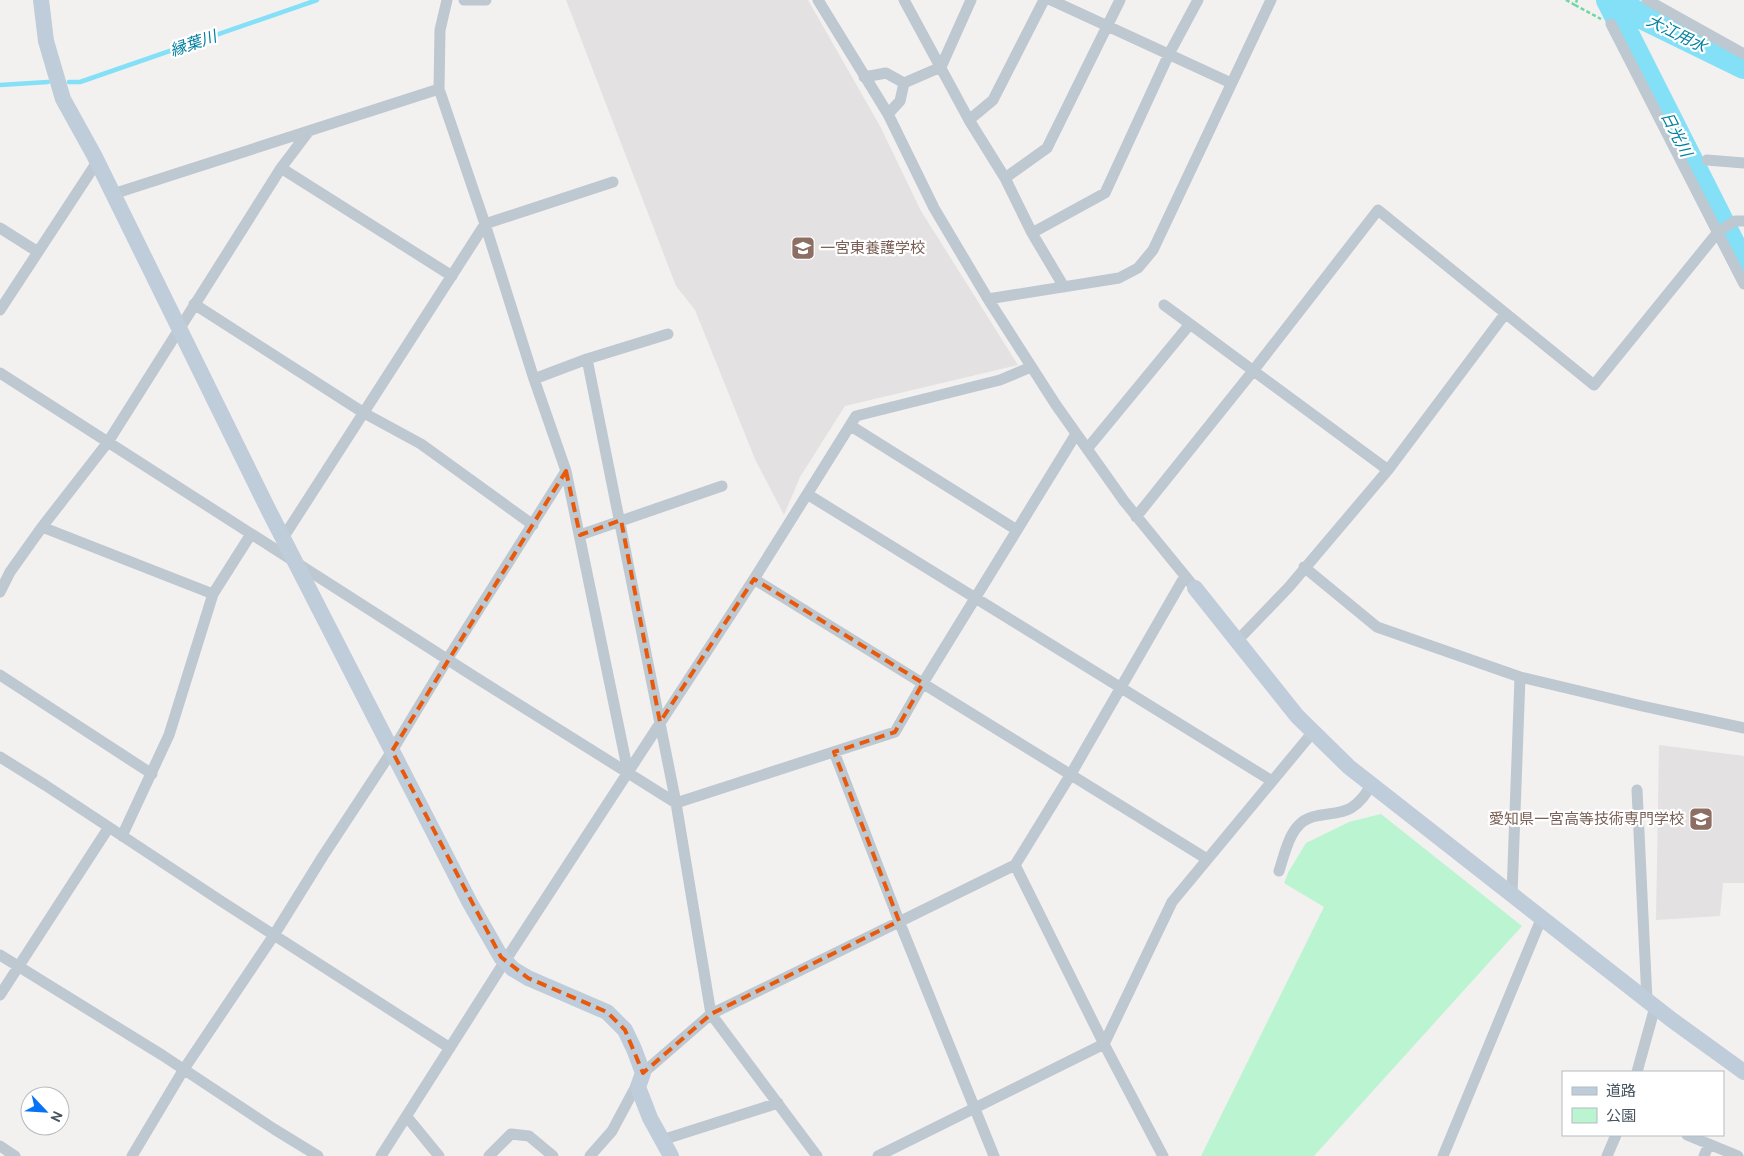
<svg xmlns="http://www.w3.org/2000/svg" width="1744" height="1156" font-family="Cabin,'Noto Sans JP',sans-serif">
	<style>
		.education { fill: #e4e1e2 }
		.green { fill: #bbf4d0 }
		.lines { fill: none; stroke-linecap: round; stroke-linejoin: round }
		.stream { stroke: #83e0f6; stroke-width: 4.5 }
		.river { stroke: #83e0f6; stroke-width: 26 }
		.path { stroke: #6fd7a2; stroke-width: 2.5; stroke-dasharray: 4 2.5; stroke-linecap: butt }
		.street { stroke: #bdc8d1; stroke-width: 11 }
		.secondary { stroke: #bfccd9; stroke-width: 16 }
		.marked { fill: none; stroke: #e8590c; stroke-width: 4; stroke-dasharray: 10 6; stroke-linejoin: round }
		.labels { text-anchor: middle; stroke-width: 4.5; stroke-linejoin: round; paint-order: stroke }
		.education-label { font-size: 15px; fill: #785e54; stroke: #fff; text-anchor: start }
		.water-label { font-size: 16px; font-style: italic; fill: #0381a0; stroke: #fff }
	</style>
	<rect width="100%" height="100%" fill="#f3f0f0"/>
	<path class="education" d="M566,0H808L880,126L921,211L1018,365L845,406L800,477L784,515L755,459L695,310L676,286Z
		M1659,745L1744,756V883H1723L1720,916L1656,920Z"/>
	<path class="green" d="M1381,814L1522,926L1314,1156H1201L1324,907L1284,883L1289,871L1306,843L1349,822Z"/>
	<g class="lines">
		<path class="stream" d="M69,82H80L317,0
			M0,85L48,82"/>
		<path class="river" d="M1609,0L1744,267
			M1609,0L1744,66"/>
		<path class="path" d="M1566,0L1575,5L1577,0
			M1575,5L1601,19"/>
		<path class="street" d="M447,0L440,30L439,89L485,224L534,379L566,471L628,772
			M464,0H486
			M818,0L888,114L934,208L988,299L1056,405L1124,501L1195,588
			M904,0L969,120L1005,178L1032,233L1064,287
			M1051,0L1231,83
			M1647,0L1744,54
			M1611,24L1744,284
			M864,77L886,73L904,83
			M888,114L900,101L904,83L941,67L971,0
			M969,120L993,100L1044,0
			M1707,160L1744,163
			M281,168L452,276
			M1005,178L1047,148L1120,0
			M113,194L439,89
			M0,228L38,252
			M1032,233L1105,193L1169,54L1198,0
			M988,299L1119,278L1138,268L1153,250L1271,0
			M194,304L364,413L421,444L533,525
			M1164,305L1190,324
			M0,310L97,162
			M587,359L676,803L711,1014L817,1156
			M0,373L467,672L676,803L895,732L923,683L1076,434
			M534,379L587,359L668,334
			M851,426L1017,530
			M1087,449L1190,324L1388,470
			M807,494L1272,781
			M1136,517L1253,371L1378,210L1594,385L1718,232L1735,221H1744
			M42,527L213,594
			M580,535L722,486
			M283,538L485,224L613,182
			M1304,567L1377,627L1520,677L1642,706L1744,728
			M754,579L1207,859
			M0,592L10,572L42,527L108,442L281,168L309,131
			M1237,641L1289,587L1388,470L1505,314
			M0,675L152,774
			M834,752L899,921L994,1156
			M0,757L45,785L221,901L450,1048
			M1637,790L1647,1000
			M122,836L169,735L213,594L251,534
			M1279,871C1284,856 1288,836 1299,825C1312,811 1336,817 1351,808C1361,802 1366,793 1372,784
			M1512,894L1520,677
			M0,955L162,1055L274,1129L318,1156
			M0,995L109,827
			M1637,1072L1655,1007
			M407,1117L439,1156
			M1687,1135L1738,1156
			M662,1140L778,1103
			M0,1146L15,1156
			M132,1156L184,1069L274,935L323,856L392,751L447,660L566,471
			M381,1156L505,961L754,579L856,416L1000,380L1031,367
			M489,1156L511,1134L529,1136L553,1156
			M590,1156L612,1131L643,1073L711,1014L1015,865
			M878,1156L1104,1044L1172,902L1313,732
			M1163,1156L1104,1044L1015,865L1071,774L1185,576
			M1443,1156L1542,917
			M1607,1156L1616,1135
			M1704,1156L1709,1144"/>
		<path class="secondary" d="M41,0L46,41L63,99L94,155L268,509L470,903L501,957L513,969L528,978L607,1012L625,1030L634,1049L643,1073L638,1087L650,1118L671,1156
			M1195,588L1297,716L1349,767L1672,1020L1744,1072"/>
	</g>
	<path class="marked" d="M566,471L580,535L621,520L660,722L754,579L923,683L895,732L834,752L899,921L711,1014L643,1073L625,1030L607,1012L528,978L501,957L392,751Z"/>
	<defs>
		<g id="school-square" transform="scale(1.25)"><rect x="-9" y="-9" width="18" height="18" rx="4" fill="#8d6e63" stroke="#fff"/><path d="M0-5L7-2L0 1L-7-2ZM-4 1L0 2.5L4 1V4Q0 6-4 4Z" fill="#fff"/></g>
	</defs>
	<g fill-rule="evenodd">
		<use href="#school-square" x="803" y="248"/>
		<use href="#school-square" x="1701" y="819"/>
	</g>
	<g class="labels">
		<g class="education-label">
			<text x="820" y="253">一宮東養護学校</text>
			<text x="1684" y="824" text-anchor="end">愛知県一宮高等技術専門学校</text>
		</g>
		<g class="water-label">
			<text transform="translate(1677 33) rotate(26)" y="6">大江用水</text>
			<text transform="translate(193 43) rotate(-19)" y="6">縁葉川</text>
			<text transform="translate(1677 134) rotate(63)" y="6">日光川</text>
		</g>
	</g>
	<rect x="1562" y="1071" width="162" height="65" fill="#ffffff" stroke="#b5bbbf"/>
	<rect x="1572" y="1087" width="25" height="8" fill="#bfccd9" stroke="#b5bbbf"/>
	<text x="1606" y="1096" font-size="15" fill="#465460">道路</text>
	<rect x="1572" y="1108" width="25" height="15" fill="#bbf4d0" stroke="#b5bbbf"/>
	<text x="1606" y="1121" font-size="15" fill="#465460">公園</text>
	<g transform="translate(45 1111) rotate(115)"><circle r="24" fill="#ffffff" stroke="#b5bbbf"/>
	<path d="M0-4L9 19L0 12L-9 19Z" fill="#0573f8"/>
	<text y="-8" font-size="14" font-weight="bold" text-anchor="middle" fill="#465460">N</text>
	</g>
</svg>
